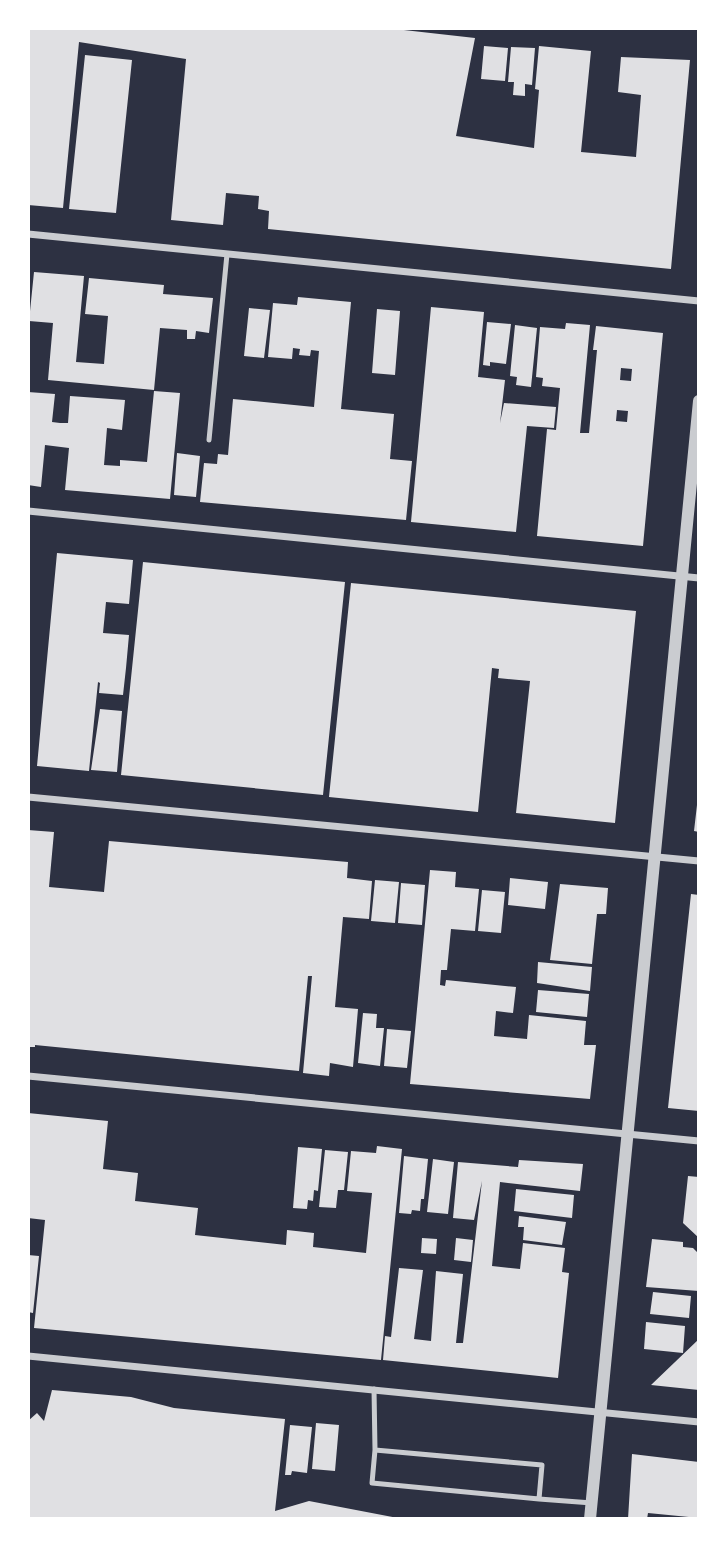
<svg xmlns="http://www.w3.org/2000/svg" width="727" height="1547" font-family="'Exo 2',sans-serif">
	<style>
		.building { fill: #e0e0e3; fill-rule: evenodd }
		.lines { fill: none; stroke-linecap: round; stroke-linejoin: round }
		.service { stroke: #caccd0; stroke-width: 5 }
		.minor { stroke: #caccd0; stroke-width: 7 }
		.tertiary { stroke: #caccd0; stroke-width: 12 }
	</style>
	<rect width="100%" height="100%" fill="#2d3142"/>
	<path class="building" d="M28,28H386L475,38L456,136L534,148L539,90L535,89L539,46L591,51L581,152L636,157L641,95L618,92L621,57L690,60L671,269L268,229L269,211L258,209L259,196L226,193L223,225L171,220L186,59L79,42L63,208L28,205Z
		M484,46L508,48L505,81L481,79Z
		M511,47L535,48L532,85L525,84V96L513,95L514,82H508Z
		M85,55L132,60L116,213L69,209Z
		M34,272L84,276L76,362L104,364L108,316L85,314L89,278L164,285L163,294L213,298L209,333L196,331L195,339H187V330L160,328L154,390L48,380L53,323L29,321Z
		M298,297L351,302L341,409L394,414L390,459L412,461L406,520L200,502L204,463L217,464L218,454L228,455L233,399L314,407L319,351L311,350L310,356L299,355L300,349L293,348L292,359L268,357L273,303L297,305Z
		M431,307L484,312L478,377L505,380L500,423L504,403L556,407L554,428L527,426L516,532L411,522Z
		M249,308L270,310L264,358L244,356Z
		M377,309L400,311L395,375L372,373Z
		M487,322L511,324L506,364L490,362V366L483,365Z
		M566,323L590,325L580,433H589L597,350H593L596,326L663,333L643,546L537,536L547,429L556,430L560,388L542,386L543,378L536,377L540,327L565,329ZM621,368L632,369L631,381L620,380ZM617,410L628,411L627,422L616,421Z
		M515,325L537,328L531,387L516,385L517,377L510,376Z
		M154,391L180,393L170,499L65,490L69,448L45,445L41,487L28,485V392L55,394L52,422L60,423H68L70,396L125,400L122,430L107,428L104,465L120,466V460L147,462Z
		M177,453L200,456L196,497L174,495Z
		M57,553L133,560L129,604L106,602L103,633L129,635L126,668L123,695L99,693L100,683L98,682L89,771L37,766Z
		M143,562L345,582L323,795L121,775Z
		M351,583L636,611L615,823L516,813L530,681L498,678L499,669L492,668L478,812L329,797Z
		M100,709L122,711L117,772L91,770Z
		M697,805H699V832L694,831Z
		M28,830L54,832L49,887L104,892L109,841L348,862L347,878L372,881L369,919L343,917L335,1007L358,1009L353,1067L330,1063L329,1076L303,1073L312,976H308L299,1071L35,1045V1047H28Z
		M430,870L456,872L455,887L479,889L475,931L451,929L447,970H441L440,985L445,986L446,980L516,987L513,1013L496,1011L494,1036L527,1039L529,1015L586,1021L584,1045H596L590,1099L410,1084Z
		M510,878L548,882L545,909L508,905Z
		M375,880L399,882L395,923L371,921Z
		M401,883L425,885L422,925L398,923Z
		M560,884L608,888L606,914H597L592,964L550,960Z
		M482,890L505,892L501,933L478,931Z
		M691,894L699,895V1111L668,1108Z
		M538,962L592,967L590,991L537,983Z
		M538,990L589,994L587,1017L536,1012Z
		M363,1013L377,1014L376,1028H384L380,1066L358,1063Z
		M387,1029L411,1031L407,1068L384,1066Z
		M28,1113L108,1121L103,1169L138,1173L135,1201L198,1208L195,1235L286,1245L287,1230L314,1233L313,1247L366,1253L372,1193L347,1191L351,1151L376,1153L377,1146L402,1149L381,1360L34,1328L45,1220L28,1218Z
		M298,1147L322,1149L318,1191L314,1190L313,1201L308,1200L307,1209L293,1208Z
		M325,1150L348,1152L344,1190H338L336,1208L319,1207Z
		M404,1156L428,1159L424,1199H421L420,1211L412,1210L411,1214L399,1213Z
		M433,1159L454,1162L448,1214L427,1212Z
		M519,1160L583,1164L580,1191L500,1182L492,1266L520,1269L523,1243L565,1248L562,1272L569,1273L558,1378L383,1360L385,1336L391,1337L399,1268L423,1270L414,1339L431,1341L436,1271L463,1274L456,1343H463L482,1181L474,1220L453,1218L458,1162L518,1167Z
		M688,1176L699,1177V1238L683,1223Z
		M516,1189L574,1195L572,1218L514,1211Z
		M519,1216L566,1222L562,1245L523,1240L524,1227H518Z
		M422,1238L437,1239L436,1254L421,1253Z
		M456,1238L473,1240L471,1262L454,1260Z
		M652,1239L683,1242V1247L693,1248L699,1254V1291L646,1287Z
		M28,1255L39,1256L33,1313L28,1312Z
		M653,1292L691,1296L689,1318L650,1314Z
		M646,1322L685,1326L683,1353L644,1349Z
		M699,1339V1390L651,1385Z
		M52,1390L131,1397L174,1408L285,1419L275,1511L309,1501L403,1519H28V1421L37,1413L44,1421Z
		M316,1423L339,1425L335,1471L312,1469Z
		M290,1425L312,1427L307,1473L292,1471L291,1475H285Z
		M632,1454L699,1462V1518L648,1513L647,1519H628Z"/>
	<g class="lines">
		<path class="service" d="M209,440L227,254
			M374,1389L375,1450
			M539,1499L542,1465L375,1450L372,1483L539,1499L592,1503"/>
		<path class="minor" d="M28,234L699,301
			M28,511L699,578
			M28,797L699,861
			M28,1076L699,1141
			M28,1356L699,1422"/>
		<path class="tertiary" d="M590,1519L699,401"/>
	</g>
	<rect width="727" height="1547" fill="none" stroke="#ffffff" stroke-width="60"/>
</svg>
